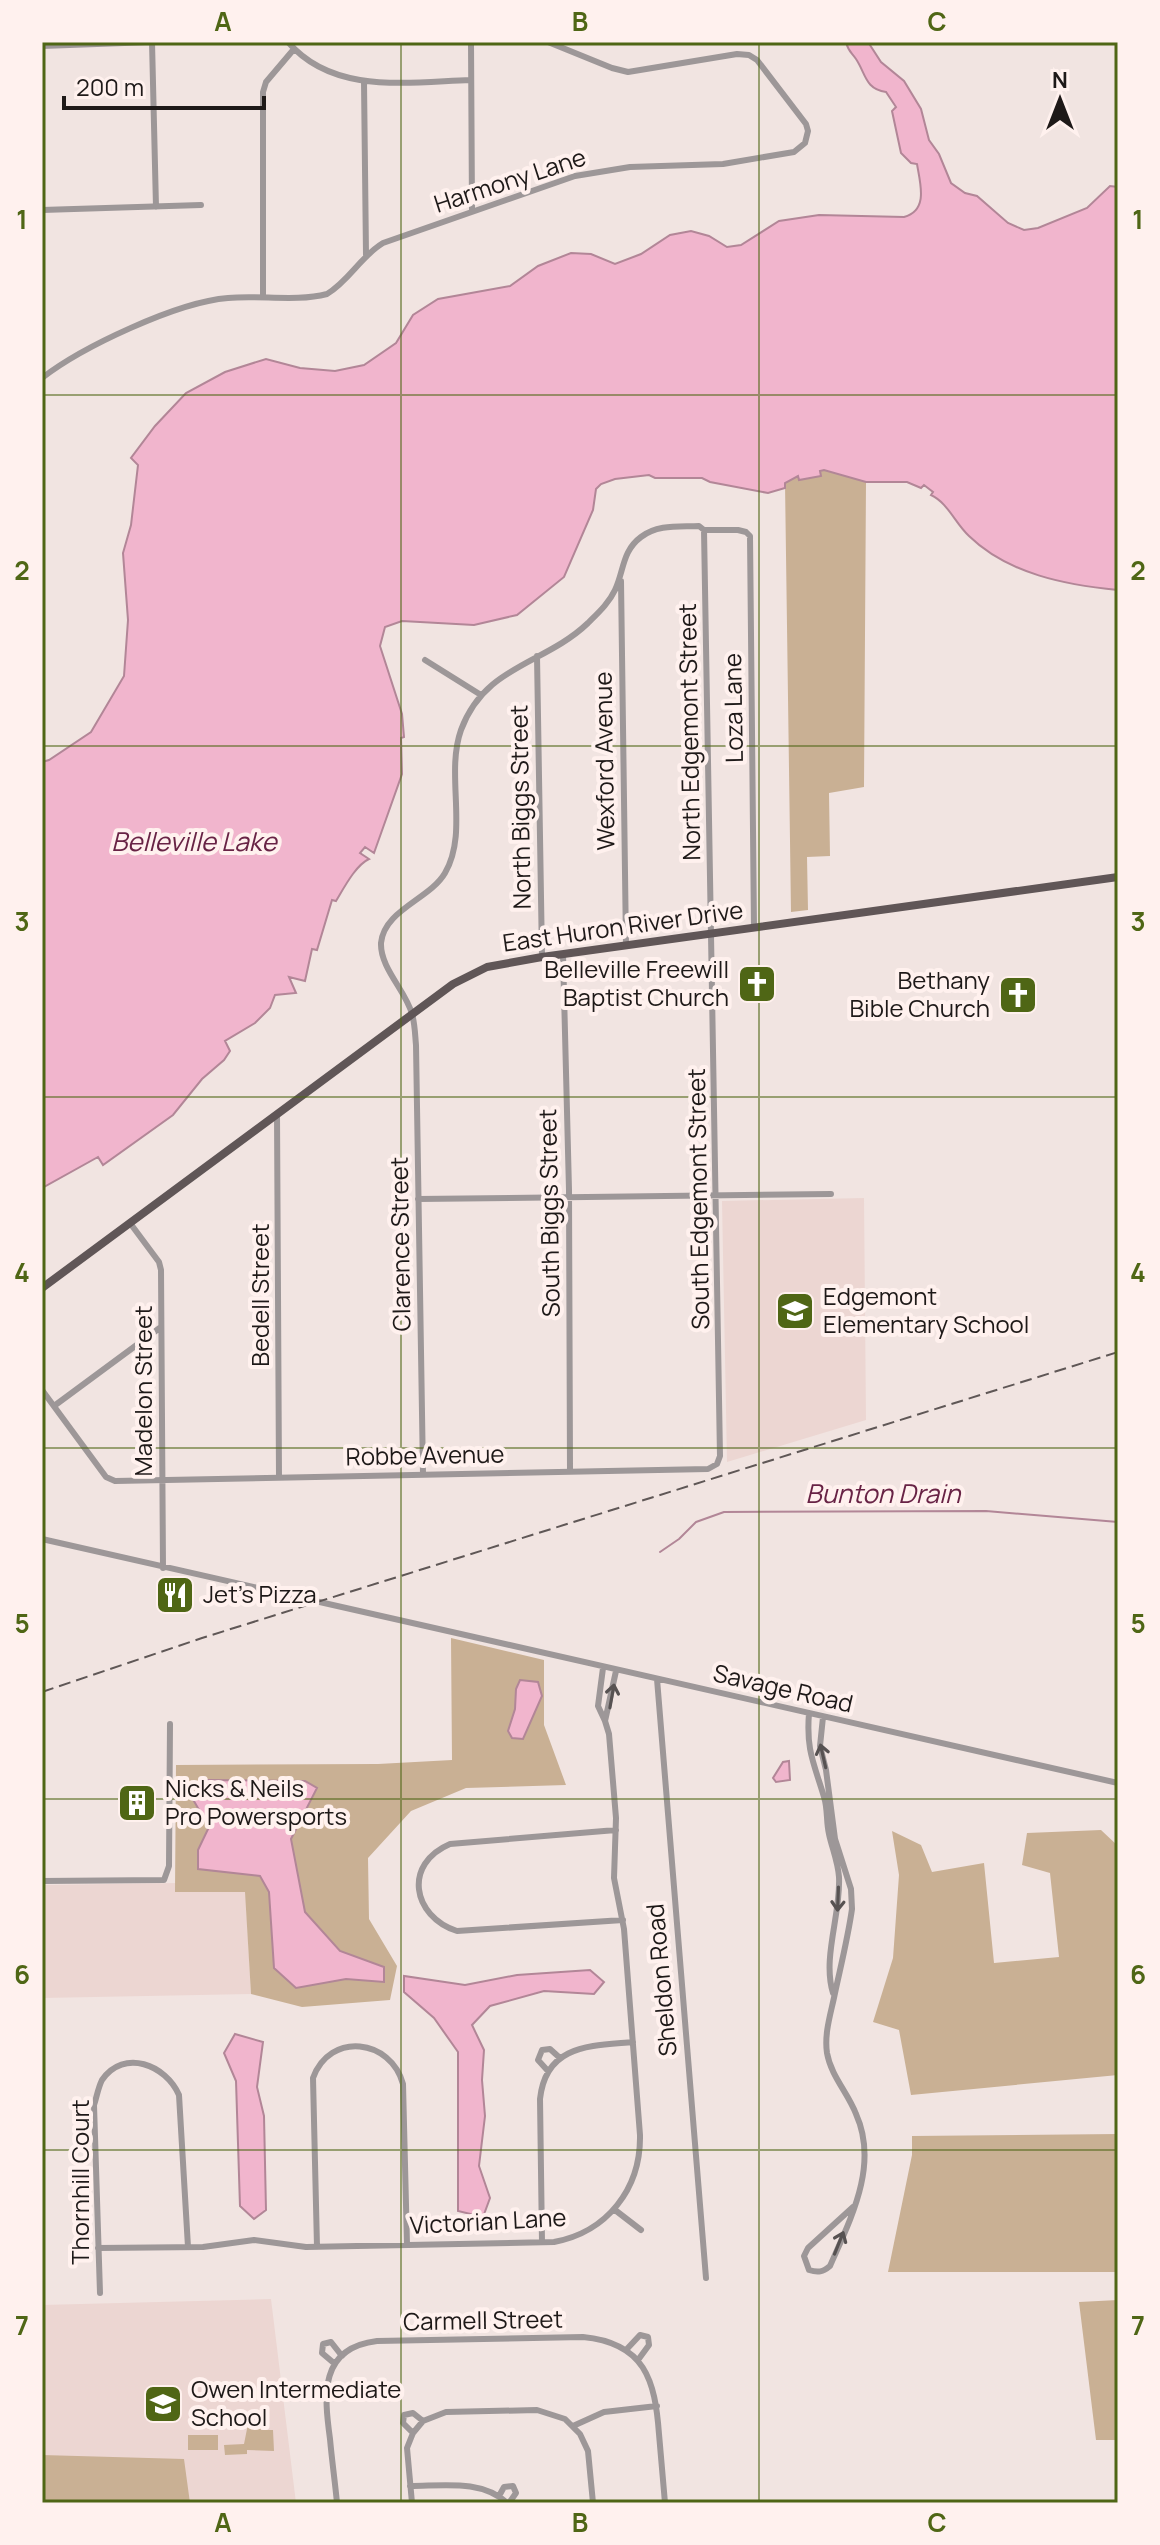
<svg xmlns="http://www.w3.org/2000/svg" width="1160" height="2545" font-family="Manrope,sans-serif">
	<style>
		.built { fill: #ecd6d2 }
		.green { fill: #c9b094 }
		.water { fill: #f1b5cd; stroke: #b28697; stroke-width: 2 }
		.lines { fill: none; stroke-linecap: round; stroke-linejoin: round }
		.stream { stroke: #b28697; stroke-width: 2 }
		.minor { stroke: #9d9798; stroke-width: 6 }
		.major { stroke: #605657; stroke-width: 8 }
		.rail { stroke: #5f5756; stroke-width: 2; stroke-dasharray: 12 6; stroke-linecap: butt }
		.oneway { stroke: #575252 }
		.grid { fill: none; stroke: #4f6615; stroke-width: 2; stroke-opacity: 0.55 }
		.labels { text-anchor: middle; stroke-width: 8; stroke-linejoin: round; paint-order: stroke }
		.street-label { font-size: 24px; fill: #1e1918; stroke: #fff1ee }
		.poi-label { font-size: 24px; fill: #1e1918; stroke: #fff1ee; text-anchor: start }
		.water-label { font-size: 26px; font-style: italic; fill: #682345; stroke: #fff1ee }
		.neatline { fill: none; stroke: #4f6615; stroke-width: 3 }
		.grid-label { font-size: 26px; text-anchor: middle; font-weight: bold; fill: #4f6615 }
	</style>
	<rect width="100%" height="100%" fill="#f1e4e1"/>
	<path class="built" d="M864,1198L866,1420L727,1462L722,1201Z
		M245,1882L251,1994L42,1998V1885Z
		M271,2299L296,2503H42V2305Z"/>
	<path class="green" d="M824,470L866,482L864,787L829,793L830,856L807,857L808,910L791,912L785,483L798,476L799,480L820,476V471Z
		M451,1638L544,1660V1725L566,1785L466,1788L411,1811L368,1858L369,1919L397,1966L390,2000L302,2007L251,1994L245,1892H175L176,1765L378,1764L452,1760Z
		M1101,1830L1118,1846V2075L911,2095L899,2030L873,2022L893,1958L899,1875L892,1831L921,1845L932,1872L984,1863L994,1963L1059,1957L1050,1873L1022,1865L1027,1833Z
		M1118,2134V2272H888L912,2155V2136Z
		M1118,2300V2440H1096L1079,2302Z
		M260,2422L261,2430H273L274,2451L247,2450V2454L225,2455L224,2445L244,2444L248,2424Z
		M188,2435H218V2450H188Z
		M42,2455L184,2459L190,2503H42Z"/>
	<path class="water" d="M846,42H868L881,62L904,81L921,109L929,140L939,154L951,183L965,193L977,196L1008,223L1024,230L1038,228L1087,208L1110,186L1118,187V590C1066,585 1008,574 969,536C955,523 948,503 931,495L933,492L924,485L921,488L907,482H866L824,470L820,471L821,476L799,480L798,476L785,483V488L768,493L710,482L702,478H655L649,475L615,479L601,484L596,489L593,510L564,577L517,615L474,625L402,621L385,627L380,646L402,714L404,737L401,738L402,774L374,853L365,847L360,853L369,859C356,865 345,886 336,901L332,900L317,950L312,949L305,981L289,977L296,993L275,995L270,1008L255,1023L225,1041L230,1051L224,1060L202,1079L173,1115L103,1165L98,1157L42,1188V762L49,760L91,732L124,676L128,620L123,553L131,525L138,465L131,458L155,426L186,393L225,372L266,359L300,368L335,371L364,365L396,343L413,315L438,299L510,286L538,266L571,253L591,254L615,264L641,254L670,235L691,231L709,236L727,247L741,245L779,221L819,215L904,217C929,210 920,183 917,164L911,163L901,153L892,111L896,107L886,92C865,89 866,74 856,59C851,52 848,51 846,42Z
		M520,1680L538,1682L542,1696L523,1739L512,1738L508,1731L515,1709L516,1689Z
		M789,1761L790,1780L776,1782L773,1778L783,1762Z
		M207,1780L305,1781L317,1788L291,1839L305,1912L340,1951L384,1967V1982L346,1979L296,1988L274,1968L269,1892L260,1876L198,1869V1850L209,1827L191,1796Z
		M590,1970L604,1982L594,1994L544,1991L490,2006L472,2025L484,2050L482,2080L485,2116L479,2166L490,2198L483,2217L458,2211V2052L434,2018L404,1992V1976L465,1985L517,1975Z
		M235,2034L263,2042L257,2087L264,2116L266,2210L254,2219L240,2206L236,2081L224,2053Z"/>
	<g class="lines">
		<path class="stream" d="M660,1552L679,1539L696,1522L724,1512L986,1511L1118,1522"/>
		<path class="minor" d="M152,42L156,207
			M288,42C333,95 409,82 470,80
			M471,42L472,211
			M42,46L152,42
			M364,82L366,255
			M42,210L201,205
			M263,297V92L266,82L294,49
			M42,378C82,347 177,302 228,298C261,295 296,302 327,294C349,281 361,256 383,243L575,176L630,167L723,164L794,152L805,143L808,131L806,124L757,60L749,55L737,54L628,72L612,68L548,42
			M621,581L626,945
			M537,656L542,957
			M425,660L481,695
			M563,954L569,1190L570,1471
			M277,1114L279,1477
			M418,1199L831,1194
			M130,1223L159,1262L161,1270L163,1568
			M42,1390L106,1477L115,1481L708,1469L717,1464L720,1456L704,530
			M54,1406L161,1327
			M423,1474L416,1045C415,1035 415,1024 412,1014C406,991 380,968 381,943C384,910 430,899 445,873C469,832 445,775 461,730C485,665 544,665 588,623C598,613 609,603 615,590C624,571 622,551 641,537C658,524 679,527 699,526L704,530H738L746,532L750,536L754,928
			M42,1539L1118,1783
			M603,1668L598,1706L605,1721L616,1671
			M657,1679L706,2278
			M809,1713C806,1751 814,1763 824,1797C828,1809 826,1822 829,1834C832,1848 838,1862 839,1877C841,1914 822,1958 833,1993
			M823,1717L820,1746L826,1770L835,1839L851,1889L852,1909C848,1937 841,1965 835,1993C831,2013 824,2033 827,2053C831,2076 848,2093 856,2114C879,2165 851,2218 830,2266C823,2272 818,2273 809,2270L804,2256L808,2248L853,2207
			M616,1830L450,1844C403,1864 412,1916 457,1931L623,1920
			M42,1881L164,1880L169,1866L170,1724
			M548,2071L538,2060L542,2050L550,2049L560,2058
			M615,2210L641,2230
			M542,2242L540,2099C546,2044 591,2046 633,2042
			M317,2247L313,2078C330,2031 391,2039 403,2084L407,2245
			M98,2248L203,2247L254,2240L306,2247L554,2242C607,2232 641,2189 640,2135L624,1929L614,1878L616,1818L609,1734L605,1721
			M100,2293L94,2105C97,2096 98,2088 102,2080C124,2048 166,2065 179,2095L188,2247
			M626,2350L640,2335L648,2337L649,2345L638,2360
			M335,2364L322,2353L323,2344L331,2342L342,2356
			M573,2426L604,2412L657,2406
			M413,2433L403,2423L404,2415L413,2413L423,2421
			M410,2486C442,2486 482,2479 507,2503
			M499,2496L504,2487L513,2486L516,2493L509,2503
			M337,2503C335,2482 332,2461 330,2439C324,2395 319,2348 377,2341L583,2337C645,2343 655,2380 659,2434C661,2457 663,2480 665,2503
			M412,2503L407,2448L413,2433L423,2421L446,2412L537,2410L565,2419L580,2434L588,2451L593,2503"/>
		<path class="major" d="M42,1288L453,984L487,967L542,957L1118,877"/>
		<path class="rail" d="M42,1692L202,1638L1118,1352"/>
	</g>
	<defs><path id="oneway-shaft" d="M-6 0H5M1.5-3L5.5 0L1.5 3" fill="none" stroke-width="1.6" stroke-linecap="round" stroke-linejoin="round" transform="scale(2)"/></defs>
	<g class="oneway">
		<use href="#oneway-shaft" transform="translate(612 1696) rotate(-80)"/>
		<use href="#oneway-shaft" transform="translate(823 1756) rotate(-103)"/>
		<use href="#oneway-shaft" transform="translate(838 1899) rotate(92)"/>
		<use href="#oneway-shaft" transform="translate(839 2243) rotate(-68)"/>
	</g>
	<path class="grid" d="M401,42V2503M759,42V2503M42,395H1118M42,746H1118M42,1097H1118M42,1448H1118M42,1799H1118M42,2150H1118"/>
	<defs>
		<g id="church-square" transform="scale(2)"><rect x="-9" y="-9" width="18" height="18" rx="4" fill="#4f6615" stroke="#fff1ee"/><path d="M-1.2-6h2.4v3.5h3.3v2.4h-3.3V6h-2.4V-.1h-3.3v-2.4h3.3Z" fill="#fff"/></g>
		<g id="school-square" transform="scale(2)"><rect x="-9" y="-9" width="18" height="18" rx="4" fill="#4f6615" stroke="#fff1ee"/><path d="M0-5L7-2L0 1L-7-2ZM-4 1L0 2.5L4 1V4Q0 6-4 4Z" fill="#fff"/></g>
		<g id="restaurant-square" transform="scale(2)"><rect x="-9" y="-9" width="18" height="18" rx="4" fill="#4f6615" stroke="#fff1ee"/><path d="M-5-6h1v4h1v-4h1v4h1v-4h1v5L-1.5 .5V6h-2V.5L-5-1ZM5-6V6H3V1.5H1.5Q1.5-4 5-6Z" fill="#fff"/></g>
		<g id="building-square" transform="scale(2)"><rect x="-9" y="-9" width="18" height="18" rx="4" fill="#4f6615" stroke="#fff1ee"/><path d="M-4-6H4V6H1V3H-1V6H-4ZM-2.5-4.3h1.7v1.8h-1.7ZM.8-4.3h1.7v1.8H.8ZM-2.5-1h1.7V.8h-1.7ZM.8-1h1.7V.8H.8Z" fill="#fff"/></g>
	</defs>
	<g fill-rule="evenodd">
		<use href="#church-square" x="757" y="984"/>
		<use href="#church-square" x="1018" y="995"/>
		<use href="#school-square" x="795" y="1311"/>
		<use href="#restaurant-square" x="175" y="1595"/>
		<use href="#building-square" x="137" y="1803"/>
		<use href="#school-square" x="163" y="2404"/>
	</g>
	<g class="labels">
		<g class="street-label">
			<text transform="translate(510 181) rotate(-18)" y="8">Harmony Lane</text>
			<text transform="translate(734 708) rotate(-91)" y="8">Loza Lane</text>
			<text transform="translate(690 732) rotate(-91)" y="8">North Edgemont Street</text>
			<text transform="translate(605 761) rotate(-91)" y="8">Wexford Avenue</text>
			<text transform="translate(521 807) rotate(-91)" y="8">North Biggs Street</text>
			<text transform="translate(623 927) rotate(-8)" y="8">East Huron River Drive</text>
			<text transform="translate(699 1199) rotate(-91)" y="8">South Edgemont Street</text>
			<text transform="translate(550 1213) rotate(-91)" y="8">South Biggs Street</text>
			<text transform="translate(401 1244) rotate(-91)" y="8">Clarence Street</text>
			<text transform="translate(261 1295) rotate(-90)" y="8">Bedell Street</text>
			<text transform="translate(144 1391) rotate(-90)" y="8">Madelon Street</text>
			<text transform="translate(425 1456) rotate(-1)" y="8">Robbe Avenue</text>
			<text transform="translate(783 1689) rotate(13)" y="8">Savage Road</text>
			<text transform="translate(662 1980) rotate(-95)" y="8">Sheldon Road</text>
			<text transform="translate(81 2182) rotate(-90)" y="8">Thornhill Court</text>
			<text transform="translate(488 2222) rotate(-3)" y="8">Victorian Lane</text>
			<text transform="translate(483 2321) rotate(-1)" y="8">Carmell Street</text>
		</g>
		<g class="poi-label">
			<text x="729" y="978" text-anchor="end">Belleville Freewill<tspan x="729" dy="28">Baptist Church</tspan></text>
			<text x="990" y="989" text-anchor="end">Bethany<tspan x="990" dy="28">Bible Church</tspan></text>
			<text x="823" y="1305">Edgemont<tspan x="823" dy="28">Elementary School</tspan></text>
			<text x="203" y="1603">Jet's Pizza</text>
			<text x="165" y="1797">Nicks &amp; Neils<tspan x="165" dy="28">Pro Powersports</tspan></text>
			<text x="191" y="2398">Owen Intermediate<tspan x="191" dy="28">School</tspan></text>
		</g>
		<g class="water-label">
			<text x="194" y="851">Belleville Lake</text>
			<text x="883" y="1503">Bunton Drain</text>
		</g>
	</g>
	<rect width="1160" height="2545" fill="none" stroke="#fff1ee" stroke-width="88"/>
	<g transform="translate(1060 100)" stroke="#fff1ee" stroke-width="6" paint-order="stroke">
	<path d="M0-6L14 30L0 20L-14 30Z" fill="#1e1918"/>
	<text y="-12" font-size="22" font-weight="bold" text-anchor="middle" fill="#1e1918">N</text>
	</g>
	<path d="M64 96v12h200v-12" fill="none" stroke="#1e1918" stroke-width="4"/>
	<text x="76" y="96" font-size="24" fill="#1e1918" stroke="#fff1ee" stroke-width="6" paint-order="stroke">200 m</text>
	<rect x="44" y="44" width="1072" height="2457" class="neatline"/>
	<g class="grid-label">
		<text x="223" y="31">A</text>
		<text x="580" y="31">B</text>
		<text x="937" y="31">C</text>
		<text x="22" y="229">1</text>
		<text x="1138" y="229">1</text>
		<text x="22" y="580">2</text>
		<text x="1138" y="580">2</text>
		<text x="22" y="931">3</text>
		<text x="1138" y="931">3</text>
		<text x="22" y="1282">4</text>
		<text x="1138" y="1282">4</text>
		<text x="22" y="1633">5</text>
		<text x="1138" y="1633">5</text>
		<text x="22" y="1984">6</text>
		<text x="1138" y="1984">6</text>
		<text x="22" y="2335">7</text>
		<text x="1138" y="2335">7</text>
		<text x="223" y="2532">A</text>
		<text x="580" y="2532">B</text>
		<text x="937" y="2532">C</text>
	</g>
</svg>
